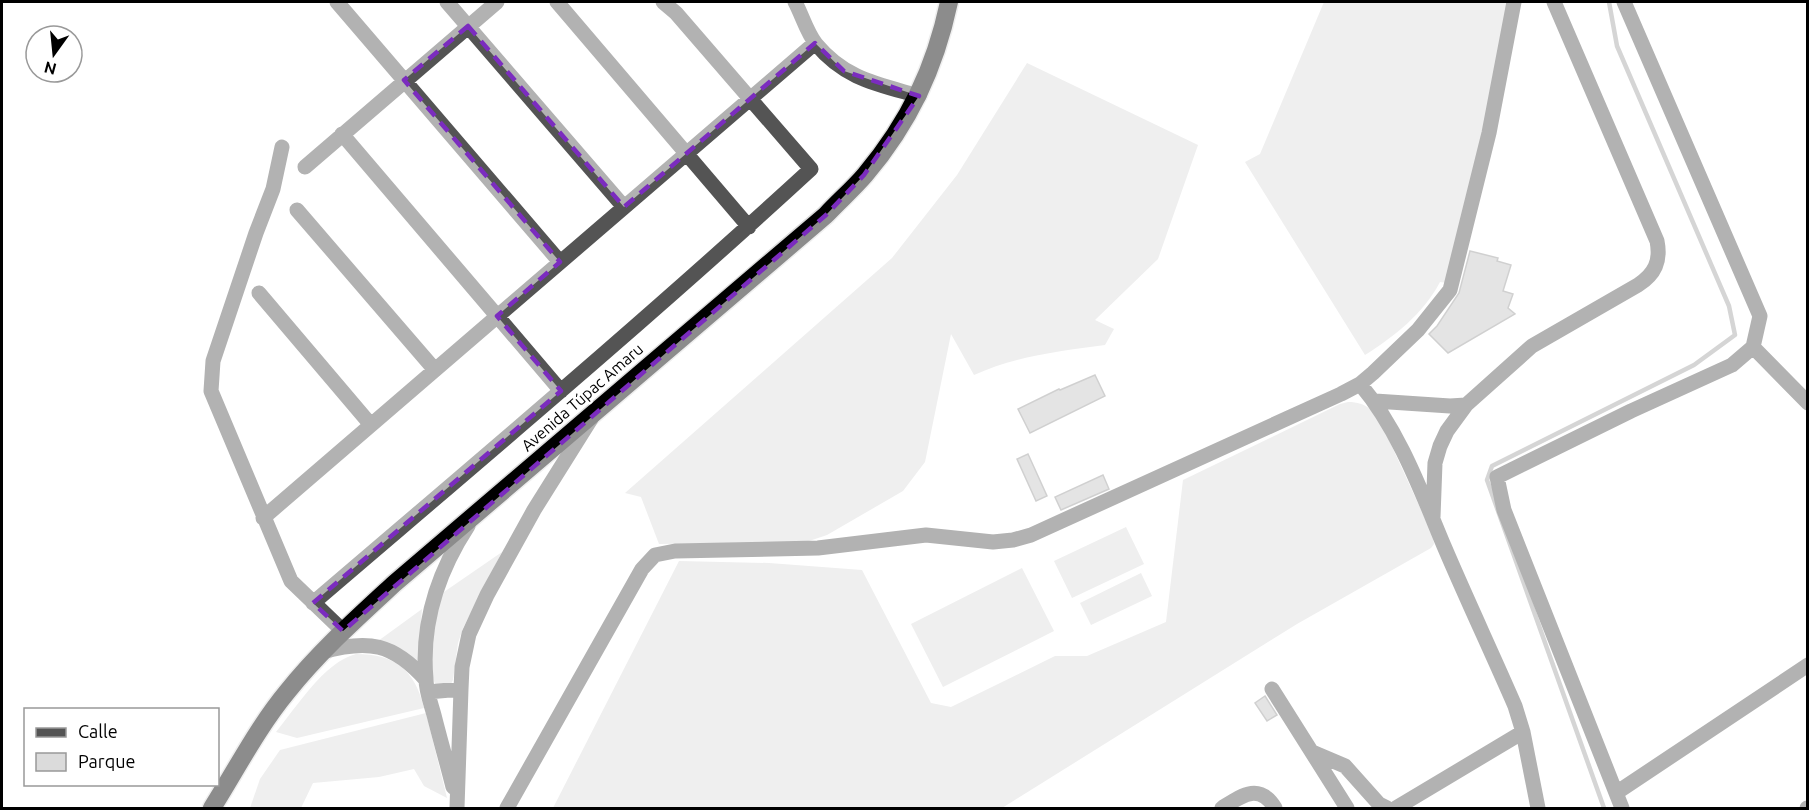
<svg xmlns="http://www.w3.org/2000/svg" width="1809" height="810" font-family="Ubuntu,sans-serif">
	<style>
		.green { fill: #dbdbdb }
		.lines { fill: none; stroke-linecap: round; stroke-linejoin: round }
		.stream { stroke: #a2a2a2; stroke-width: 4.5 }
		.building { fill: #c4c4c4; stroke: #989898; stroke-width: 1.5 }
		.highway-casing { stroke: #dbdbdb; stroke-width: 21 }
		.minor { stroke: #545454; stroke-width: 15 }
		.highway { stroke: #000; stroke-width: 18 }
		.marked { fill: none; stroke: #7b2cbf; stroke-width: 4.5; stroke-dasharray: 12 8; stroke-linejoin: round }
		.labels { text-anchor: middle; stroke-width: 4.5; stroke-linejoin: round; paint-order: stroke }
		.street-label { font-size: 16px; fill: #000; stroke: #fff }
	</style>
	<rect width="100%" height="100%" fill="#fff"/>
	<path class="green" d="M1324,2H1508L1489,102L1447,283L1440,282C1423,314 1395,336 1365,355L1245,162L1260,154Z
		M1027,63L1198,145L1158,259L1095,320L1114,329L1105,345C1060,351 1016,356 974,375L951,334L925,462L903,491L827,535L806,542L659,544L641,497L625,493L892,258L957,175Z
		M1348,402C1367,402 1374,411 1383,427L1433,536L1434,544L1431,548L1297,624L1002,808H553L679,561L769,563L862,570L931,703L951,707L1055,656H1087L1166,622L1183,480L1340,404Z
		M1126,527L1144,564L1072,598L1054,561Z
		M502,552L463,628L458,643L453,680L451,684L436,685C425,668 437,614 441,594Z
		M1022,568L1054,631L943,687L911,624Z
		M1141,573L1152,596L1091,625L1080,603Z
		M422,609L418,663L403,650L378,641Z
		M356,654C395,654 415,670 424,708L297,738L276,732C296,708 324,662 356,654Z
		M426,713L447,798L424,786L414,769L379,777L313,783L301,808H250L260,779L280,750Z"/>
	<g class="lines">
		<path class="stream" d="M1604,808L1487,480L1492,466L1694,365L1735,335L1729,306L1617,46L1609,2"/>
	</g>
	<path class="building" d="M1470,251L1498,258L1497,261L1511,265L1503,291L1513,294L1508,308L1515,314L1448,353L1429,334L1437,326L1459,293Z
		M1095,375L1105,396L1030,433L1018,409L1059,389L1060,390Z
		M1028,454L1047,496L1036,501L1017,459Z
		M1103,475L1109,489L1061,510L1055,497Z
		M1265,696L1277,715L1267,721L1255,703Z"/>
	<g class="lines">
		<g class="highway-casing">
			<path id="highway" d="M212,808C236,770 258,727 287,692C319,652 357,618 395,583L826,215C839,201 853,189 865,175C909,123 935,68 949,2"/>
		</g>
		<path class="minor" d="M337,2L560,262
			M447,2L624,207
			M557,2L749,227
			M795,2C802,15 807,33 816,44C845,79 877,84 919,96
			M342,134L561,391
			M282,147L273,189L256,233L213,361L211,391L291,581L343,631
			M305,167L497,2
			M297,210L435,370
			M259,293L371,425
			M1753,347L1808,403
			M1360,384C1399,430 1421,491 1444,546C1467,600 1492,653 1515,706L1523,732L1538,808
			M1375,401L1450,406L1466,405
			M1433,517L1435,463L1440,446L1447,431L1466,405L1532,346L1638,285C1655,274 1661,261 1657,241L1554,2
			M263,518L815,43
			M313,603C480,460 649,318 811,169L676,13L663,2
			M322,652C368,639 393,643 426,680
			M1272,689L1347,808
			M428,692L461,689
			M1312,752L1345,766L1379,804L1387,808
			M453,787C447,763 440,739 434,715C431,704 426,691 426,679C421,624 438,572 468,526
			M1616,793L1808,665
			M457,808L461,689L462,667L469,634L487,595L534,510L591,419
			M507,808L642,569L655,555L675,551L818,548L926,535L993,542L1013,540L1031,535L1341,394L1360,384L1373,373L1418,330L1450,290L1489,133L1514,2
			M1222,808C1241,796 1259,782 1275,808
			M1396,808L1523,732
			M1622,808L1504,510L1497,477L1631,411L1732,365L1753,347L1760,316L1624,2
			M1807,808H1808"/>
		<use href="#highway" class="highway"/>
	</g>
	<path d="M0 0H1809V810H0ZM468,26L624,207L815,43L844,71L919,96L864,175L826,215L343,631L313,603L561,391L497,316L560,262L404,80Z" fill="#fff" fill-opacity=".55" fill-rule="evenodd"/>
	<path class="marked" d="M468,26L624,207L815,43L844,71L919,96L864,175L826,215L343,631L313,603L561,391L497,316L560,262L404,80Z"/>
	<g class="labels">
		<g class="street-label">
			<text transform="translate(582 397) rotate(-41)" y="6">Avenida Túpac Amaru</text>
		</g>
	</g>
	<rect width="1809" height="810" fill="none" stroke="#000000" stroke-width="6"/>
	<rect x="24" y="708" width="195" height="78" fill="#ffffff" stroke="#999999" stroke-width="1.5"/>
	<rect x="36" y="728" width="30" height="9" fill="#545454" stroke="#999999" stroke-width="1.5"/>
	<text x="78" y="738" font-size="18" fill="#000000">Calle</text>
	<rect x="36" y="753" width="30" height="18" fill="#dbdbdb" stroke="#999999" stroke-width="1.5"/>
	<text x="78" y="768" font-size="18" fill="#000000">Parque</text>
	<g transform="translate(54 54) rotate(195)"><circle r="28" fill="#ffffff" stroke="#999999" stroke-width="1.5"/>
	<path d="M0-4.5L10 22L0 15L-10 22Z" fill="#000000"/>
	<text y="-9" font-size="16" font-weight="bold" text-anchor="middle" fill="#000000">N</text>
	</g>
</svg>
